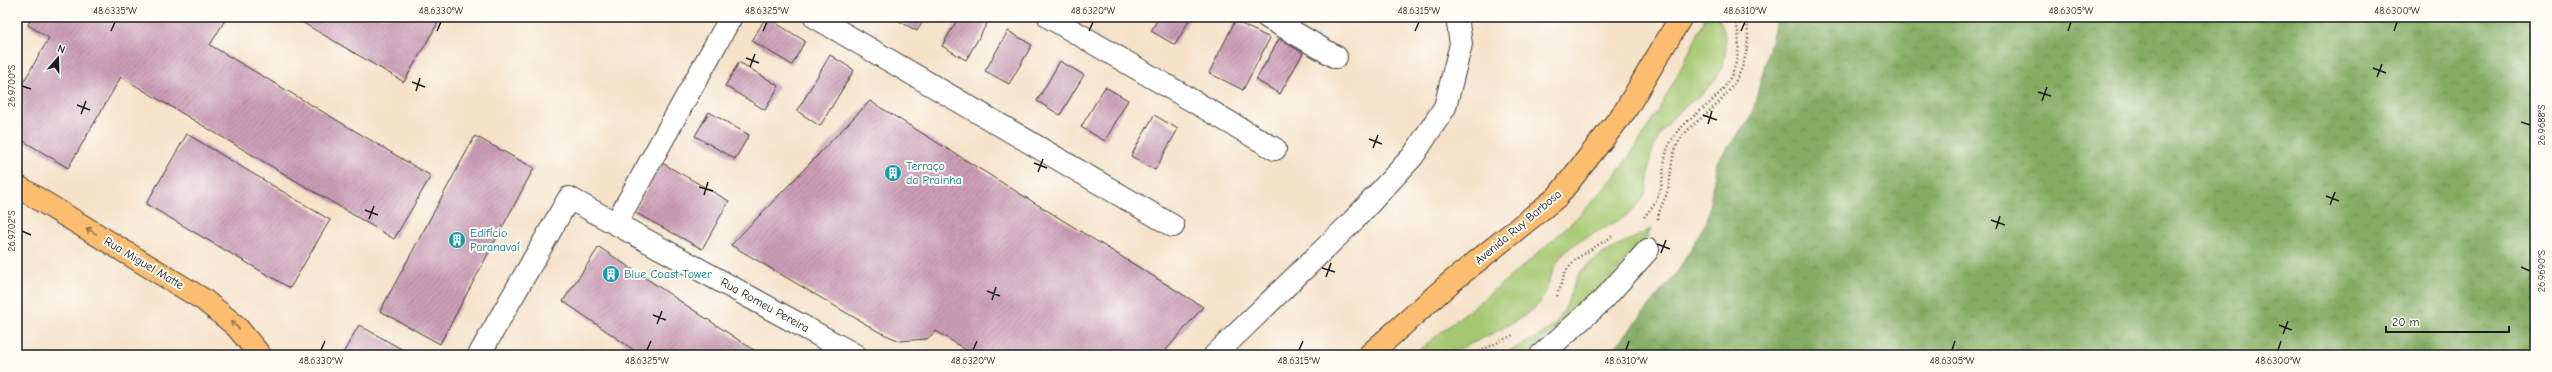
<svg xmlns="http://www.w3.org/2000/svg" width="2552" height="372" font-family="'Comic Neue',sans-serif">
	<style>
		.green { fill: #a4c770; stroke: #607246 }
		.forest { fill: url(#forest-crowns); stroke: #50643f }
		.building { fill: url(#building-hatch) }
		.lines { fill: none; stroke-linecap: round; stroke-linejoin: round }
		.minor-casing { stroke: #3d3a36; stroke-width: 24 }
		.major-casing { stroke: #3d3a36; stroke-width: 24 }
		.path { stroke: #3d3a36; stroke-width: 2.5; stroke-dasharray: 1 3; stroke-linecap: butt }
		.minor { stroke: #fff; stroke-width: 22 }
		.major { stroke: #fcbd6e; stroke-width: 22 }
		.oneway { stroke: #8c6c45 }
		.ticks { fill: none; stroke: #1c1c1c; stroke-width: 1.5 }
		.labels { text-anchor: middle; stroke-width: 4; stroke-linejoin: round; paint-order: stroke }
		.culture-label { font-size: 12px; fill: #0d838f; stroke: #fdfcf7; text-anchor: start }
		.street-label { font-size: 12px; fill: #1c1c1c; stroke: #fdfcf7 }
		.neatline { fill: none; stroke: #1c1c1c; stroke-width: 1.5 }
		.ticks-label { font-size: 10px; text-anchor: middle; fill: #1c1c1c }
	</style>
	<defs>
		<pattern id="forest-crowns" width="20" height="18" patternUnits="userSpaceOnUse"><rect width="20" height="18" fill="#83ac62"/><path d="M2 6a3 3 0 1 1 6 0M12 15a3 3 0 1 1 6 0" fill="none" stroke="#6a8b50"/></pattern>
		<pattern id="building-hatch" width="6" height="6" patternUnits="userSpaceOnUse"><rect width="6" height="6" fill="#cb9db6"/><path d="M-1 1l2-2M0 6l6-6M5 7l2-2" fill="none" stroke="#a47f93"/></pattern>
	</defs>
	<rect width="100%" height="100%" fill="#fdfcf7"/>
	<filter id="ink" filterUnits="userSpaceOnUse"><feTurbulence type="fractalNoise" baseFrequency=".025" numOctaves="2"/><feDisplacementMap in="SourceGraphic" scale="8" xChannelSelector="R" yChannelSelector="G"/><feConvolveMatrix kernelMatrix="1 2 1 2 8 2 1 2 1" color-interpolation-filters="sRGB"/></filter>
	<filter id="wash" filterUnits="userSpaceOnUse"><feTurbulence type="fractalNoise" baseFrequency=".012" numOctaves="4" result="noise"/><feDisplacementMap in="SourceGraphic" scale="16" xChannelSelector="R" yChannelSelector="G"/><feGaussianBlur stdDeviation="0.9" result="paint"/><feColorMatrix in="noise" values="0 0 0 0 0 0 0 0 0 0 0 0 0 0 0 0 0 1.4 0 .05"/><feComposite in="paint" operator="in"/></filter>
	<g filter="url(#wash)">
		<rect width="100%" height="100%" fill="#f5e2c9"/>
		<path class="green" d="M1706,17H1718C1732,42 1727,71 1705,91C1692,102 1677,111 1667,125C1660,134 1651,149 1650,160C1648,175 1650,188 1641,201C1626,223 1589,232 1568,249C1549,266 1552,284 1540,302C1529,319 1467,346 1446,354C1437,358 1422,355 1413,355C1474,305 1540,257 1594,200C1640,151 1678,77 1706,17Z
			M1651,229L1646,239L1596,294L1526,355H1500C1523,344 1550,335 1563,312C1571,298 1572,281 1584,268C1599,253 1631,240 1651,229Z"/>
		<path class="forest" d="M1777,17H2535V355H1609L1678,271L1707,221L1717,162L1752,115Z"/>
		<g id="blocks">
			<path class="building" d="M32,17H227L210,45L431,176L394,239L121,77L68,168L17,137V93L49,38L28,25Z
				M293,17H436L440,19L404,82Z
				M766,17L805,41L792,65L752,41Z
				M892,17H926L917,31Z
				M959,17H984L989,20L966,60L942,46Z
				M1159,17H1191L1175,45L1151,31Z
				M1235,21L1270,38L1243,90L1209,73Z
				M1008,31L1032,45L1009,84L985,71Z
				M1279,39L1303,53L1280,94L1256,80Z
				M830,55L854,70L820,126L797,111Z
				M1060,61L1084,75L1060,115L1037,101Z
				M739,62L779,86L765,110L725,86Z
				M1105,87L1128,100L1105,141L1081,127Z
				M870,101L1203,307L1162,355H974L936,331L927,339L900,341L879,332L731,245Z
				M709,112L749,135L735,159L695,136Z
				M1154,115L1178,129L1155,170L1131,156Z
				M187,134L330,220L290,288L146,204Z
				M475,136L534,168L440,344L380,311Z
				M662,163L729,201L702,249L634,212Z
				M599,247L761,355H641L563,301Z
				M359,325L412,355H342Z"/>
		</g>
	</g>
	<g filter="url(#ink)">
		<use href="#blocks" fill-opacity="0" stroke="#3d3a36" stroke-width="1"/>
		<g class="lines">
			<g class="minor-casing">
				<path id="minor" d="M815,17L1173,226
					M1049,17L1275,149
					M1267,17L1336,57
					M616,223L731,17
					M479,355L569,198L855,355
					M1215,355L1353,221L1413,156L1445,107L1461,44L1457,17
					M1541,355L1603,300L1648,250"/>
			</g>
			<g class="major-casing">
				<path id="major" d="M17,186L204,300L236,326L260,355
					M1369,355L1451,282L1557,197L1625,111L1681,17"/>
			</g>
			<path class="path" d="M1644,217C1650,210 1657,201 1660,191C1665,174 1662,158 1671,141C1682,122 1700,113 1715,98C1736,78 1745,45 1734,17
				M1658,219C1659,208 1665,200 1668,190C1672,174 1670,158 1678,143C1685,131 1695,123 1705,115C1728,96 1743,76 1747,47C1748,38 1749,25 1744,17
				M1557,296L1565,272L1576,259L1614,235
				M1472,355L1513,335"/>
			<use href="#minor" class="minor"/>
			<use href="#major" class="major"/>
		</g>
		<defs><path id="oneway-shaft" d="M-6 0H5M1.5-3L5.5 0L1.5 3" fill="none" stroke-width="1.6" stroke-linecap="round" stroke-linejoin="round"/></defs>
		<g class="oneway">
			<use href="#oneway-shaft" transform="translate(91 231) rotate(-149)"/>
			<use href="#oneway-shaft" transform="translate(235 325) rotate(-136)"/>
		</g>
	</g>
	<path class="ticks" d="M111,31L115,22M437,31L441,22M763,31L767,22M1089,31L1093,22M1415,31L1419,22M1741,31L1745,22M2068,31L2071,22M2394,31L2397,22M746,58L759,63M750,67L755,54M2373,68L2386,73M2377,77L2382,64M412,82L425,87M22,86L31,89M416,91L420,78M2038,92L2051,96M2042,101L2047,87M77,105L90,110M81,114L86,101M1703,115L1717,120M2521,122L2530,125M1708,124L1712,111M1369,139L1382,144M1373,148L1378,135M1034,163L1047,168M1038,172L1043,159M699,187L713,191M704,195L708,182M2326,196L2339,201M2330,205L2335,192M365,210L378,215M369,219L374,206M1991,220L2005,225M1996,229L2000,216M22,231L31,235M1657,244L1670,249M1661,253L1666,240M2521,267L2530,271M1322,268L1335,272M1326,277L1331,263M987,291L1000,296M992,300L996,287M653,315L666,320M657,324L662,311M2279,325L2292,330M2283,334L2288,321M321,350L325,341M647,350L651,341M973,350L977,341M1299,350L1303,341M1626,350L1629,341M1952,350L1955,341M2278,350L2281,341"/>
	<defs>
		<g id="building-disc" transform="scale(0.9)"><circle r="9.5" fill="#0f9aa8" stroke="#fdfcf7"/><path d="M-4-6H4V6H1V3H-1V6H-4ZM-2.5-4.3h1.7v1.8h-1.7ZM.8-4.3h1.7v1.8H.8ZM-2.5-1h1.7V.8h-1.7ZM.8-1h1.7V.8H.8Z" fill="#fff"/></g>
	</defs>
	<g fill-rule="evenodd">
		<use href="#building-disc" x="893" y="173"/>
		<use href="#building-disc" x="457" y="240"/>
		<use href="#building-disc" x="611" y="274"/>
	</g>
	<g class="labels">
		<g class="culture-label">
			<text x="906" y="170">Terraço<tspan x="906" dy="14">da Prainha</tspan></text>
			<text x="470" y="237">Edifício<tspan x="470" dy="14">Paranavaí</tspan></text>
			<text x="624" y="278">Blue Coast Tower</text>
		</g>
		<g class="street-label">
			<text transform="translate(1518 227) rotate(-40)" y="4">Avenida Ruy Barbosa</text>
			<text transform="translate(144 263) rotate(31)" y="4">Rua Miguel Matte</text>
			<text transform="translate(765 305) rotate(29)" y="4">Rua Romeu Pereira</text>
		</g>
	</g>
	<rect width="2552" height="372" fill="none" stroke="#fdfcf7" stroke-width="44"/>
	<g transform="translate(58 58) rotate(20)" stroke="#fdfcf7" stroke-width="3" paint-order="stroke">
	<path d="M0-3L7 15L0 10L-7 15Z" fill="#1c1c1c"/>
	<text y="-6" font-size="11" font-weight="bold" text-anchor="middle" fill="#1c1c1c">N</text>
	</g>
	<path d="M2386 326v6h123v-6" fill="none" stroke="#1c1c1c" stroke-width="2"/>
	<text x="2392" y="326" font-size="12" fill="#1c1c1c" stroke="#fdfcf7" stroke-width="3" paint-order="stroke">20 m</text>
	<rect x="22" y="22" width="2508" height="328" class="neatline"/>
	<g class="ticks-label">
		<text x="115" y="14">48.6335°W</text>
		<text x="441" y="14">48.6330°W</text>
		<text x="767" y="14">48.6325°W</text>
		<text x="1093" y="14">48.6320°W</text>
		<text x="1419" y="14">48.6315°W</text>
		<text x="1745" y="14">48.6310°W</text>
		<text x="2071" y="14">48.6305°W</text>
		<text x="2397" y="14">48.6300°W</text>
		<text transform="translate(11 86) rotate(-90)" y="4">26.9700°S</text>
		<text transform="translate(2541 125) rotate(-90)" y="4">26.9688°S</text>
		<text transform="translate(11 231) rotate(-90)" y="4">26.9702°S</text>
		<text transform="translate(2541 271) rotate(-90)" y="4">26.9690°S</text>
		<text x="321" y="364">48.6330°W</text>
		<text x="647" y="364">48.6325°W</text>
		<text x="973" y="364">48.6320°W</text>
		<text x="1299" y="364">48.6315°W</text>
		<text x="1626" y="364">48.6310°W</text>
		<text x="1952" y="364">48.6305°W</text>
		<text x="2278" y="364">48.6300°W</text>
	</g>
</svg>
